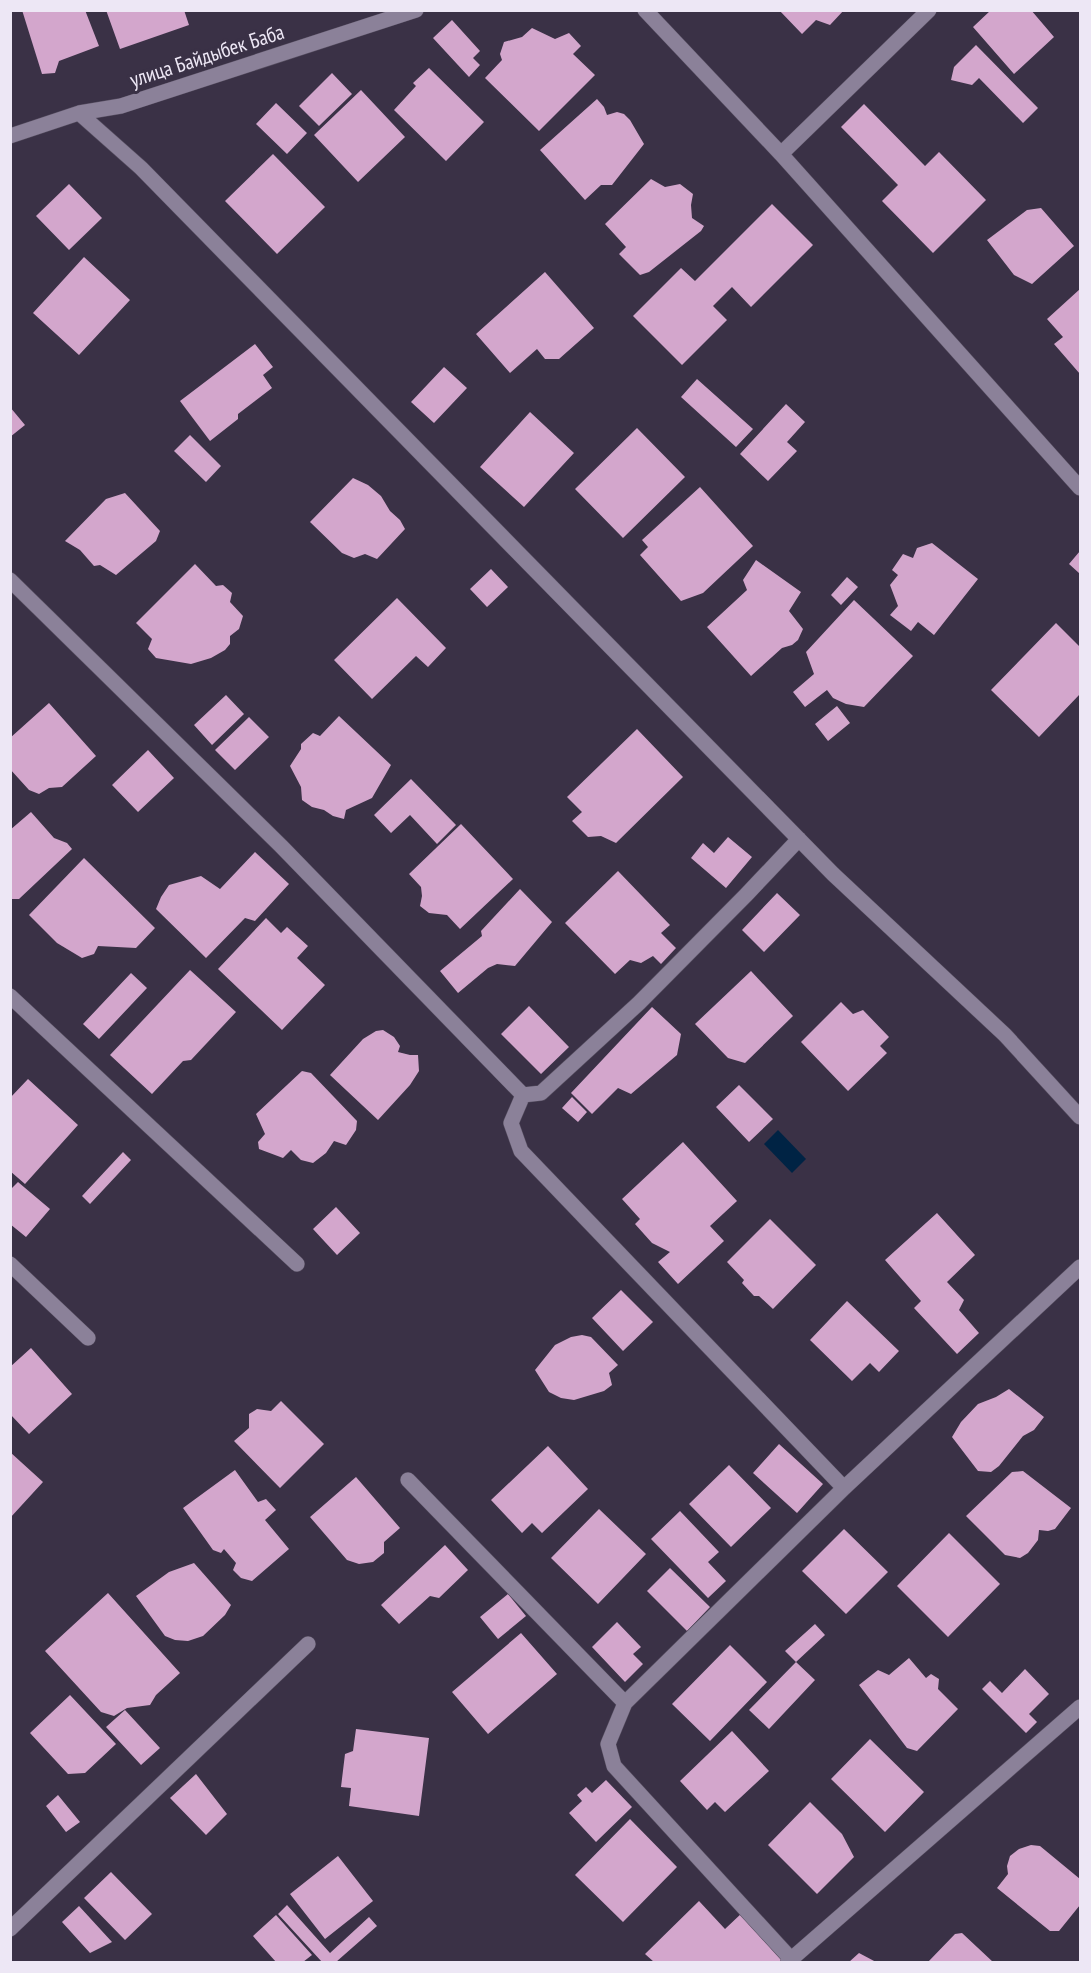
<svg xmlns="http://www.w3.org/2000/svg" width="1091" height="1973" font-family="'PT Sans Narrow',sans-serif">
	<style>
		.water { fill: #002344 }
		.building { fill: #d3a6cc }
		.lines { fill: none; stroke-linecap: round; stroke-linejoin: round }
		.minor-casing { stroke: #564e60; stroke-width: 16 }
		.minor { stroke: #8b8199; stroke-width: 15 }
		.labels { text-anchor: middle; stroke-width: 6; stroke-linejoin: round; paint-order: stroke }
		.street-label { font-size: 21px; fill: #ede7f5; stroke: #3a3146 }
	</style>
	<rect width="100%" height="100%" fill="#3a3146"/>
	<path class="water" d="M778,1130L806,1159L792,1173L764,1144Z"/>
	<path class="building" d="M22,10H44L45,12L49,10H85L99,46L59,61L55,73L42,74Z
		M106,10H184L189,25L120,49Z
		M779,10H844L830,25L816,20L802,34Z
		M991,10H1031L1054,37L1014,74L973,27Z
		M452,20L480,51L473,58L480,65L469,77L433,38Z
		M532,28L555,39L569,33L581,46L573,54L595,75L539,131L485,78L502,60L500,54L504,42L522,37Z
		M976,45L1038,108L1023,123L979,78L972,85L951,80L954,67Z
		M429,68L484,122L446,161L394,110L416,86L413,83Z
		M332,73L352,94L319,126L299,106Z
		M361,90L405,137L358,182L314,135Z
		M597,99L604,107L607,115L617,112L624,114L630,120L644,144L612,185H601L585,200L540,150Z
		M276,103L307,133L287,154L256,124Z
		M864,104L925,166L939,152L986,200L933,253L882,201L898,185L841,127Z
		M273,154L325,207L277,254L225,201Z
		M651,179L665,187L680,184L693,194L691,205L692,218L704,226L701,231L649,272L640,275L619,254L626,247L605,224Z
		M69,184L102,218L69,250L36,216Z
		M772,204L813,245L751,307L732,287L713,306L727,320L682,365L633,316L681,268L695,281Z
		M1041,208L1074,246L1032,284L1014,275L987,240L1027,210Z
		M84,257L130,300L79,355L33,313Z
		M545,272L594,328L559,359H545L537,349L510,373L476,334Z
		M1080,289V374L1054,344L1063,337L1047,319Z
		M255,344L273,367L263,375L272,388L238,414V419L210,441L180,401Z
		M444,367L467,388L434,423L411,402Z
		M697,379L753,429L736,447L681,397Z
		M786,404L805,422L787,442L797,451L768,481L740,454Z
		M10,407L25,425L10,437Z
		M530,412L574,453L524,507L480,467Z
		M637,428L685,477L623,538L575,489Z
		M190,435L221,466L206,482L174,451Z
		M353,478L368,485L381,496L390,511L400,520L405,529L377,559L365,554L354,558L342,553L310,522Z
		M700,487L753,546L703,593L681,601L640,555L648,547L642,540Z
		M125,493L160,531L156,541L116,575L100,565L94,566L80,550L65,541L106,499Z
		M932,543L978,579L934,635L918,622L911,631L890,615L898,606L890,585L898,575L892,570L903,554L913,558L917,548Z
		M1080,551V572L1079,573L1069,564Z
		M756,560L801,592L789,611L803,629L798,640L792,645L782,648L751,676L707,627L747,590L743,580Z
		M195,564L216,586L223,585L232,593L230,602L243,616L239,629L230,636V644L225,650L211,658L191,664L156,658L148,649L152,639L136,623Z
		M491,569L508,587L487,607L470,589Z
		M847,577L858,587L841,605L831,595Z
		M397,598L446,648L428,667L416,656L372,699L334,660Z
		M854,600L913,656L864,707L846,704L833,698L827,690L805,707L793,692L814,674L806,652Z
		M1056,623L1080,647V694L1039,737L991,690Z
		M226,695L244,714L212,745L194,725Z
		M49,703L96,756L62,787L49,788L39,794L29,790L10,769V738Z
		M837,706L850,723L828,741L815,724Z
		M339,716L391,765L372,798L346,810L344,819L333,816L324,810L312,807L302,800L301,787L290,766L301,749V744L313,733L320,736Z
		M249,717L269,737L235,770L215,750Z
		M637,729L683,777L616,843L601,836L588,837L572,821L582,812L567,797Z
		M148,750L174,778L138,812L112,785Z
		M411,779L456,825L437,844L410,815L391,833L374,815Z
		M31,812L54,838L67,843L72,849L19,899H10V830Z
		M461,824L513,879L460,929L447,915L429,913L420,906L422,896L421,887L409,874Z
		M728,837L752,857L726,888L691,858L703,843L714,853Z
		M255,852L289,884L255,921L245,918L206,958L156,909L161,897L169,885L201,876L220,889Z
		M84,858L155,928L136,948L98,946L94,954L82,958L57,943L29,915Z
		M618,871L670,925L661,933L676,948L661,964L653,956L641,963L630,960L615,974L565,923Z
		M520,889L552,922L515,966L497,964L488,968L458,993L440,971L482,936L481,931Z
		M777,893L800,915L764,952L742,930Z
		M266,918L281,933L287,927L308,946L297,958L325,985L282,1030L218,969Z
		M190,970L236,1012L191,1060L183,1061L152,1094L110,1055Z
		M751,971L793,1016L745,1063L728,1058L695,1024Z
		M131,973L147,988L99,1039L83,1024Z
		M841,1002L853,1014L863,1010L889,1037L880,1046L887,1053L848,1091L801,1042Z
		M529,1006L569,1047L541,1074L501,1034Z
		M652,1007L681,1034L677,1055L631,1094L618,1088L592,1114L571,1093Z
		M383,1030L394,1037L400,1046L398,1052L410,1055H418L419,1071L410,1085L378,1120L330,1075L363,1039L376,1031Z
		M302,1071L311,1073L357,1121L356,1130L346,1145L334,1141L326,1153L313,1163L301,1160L291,1150L283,1158L259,1149L258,1142L265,1134L256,1114Z
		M28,1079L78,1125L25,1184L10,1171V1098Z
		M739,1085L773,1119L749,1142L716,1107Z
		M572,1097L587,1112L578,1122L562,1108Z
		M683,1142L737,1201L710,1226L724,1241L678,1284L658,1262L670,1252L652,1243L635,1224L640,1219L622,1199Z
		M123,1152L131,1160L90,1204L82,1196Z
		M18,1182L50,1209L26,1237L10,1224V1190Z
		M336,1207L360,1233L337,1255L313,1229Z
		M937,1213L975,1255L947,1282L964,1300L959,1310L979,1333L957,1354L914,1308L921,1301L885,1260Z
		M770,1219L816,1265L773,1309L759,1296H754L742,1283L744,1280L727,1262Z
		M621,1290L653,1322L623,1351L592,1318Z
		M847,1301L899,1351L879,1372L870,1363L852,1381L810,1340Z
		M582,1335L591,1337L618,1365L609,1373L612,1385L604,1391L574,1400L561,1398L549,1392L535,1370L555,1345L571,1337Z
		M31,1348L72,1394L29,1434L10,1414V1367Z
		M1009,1389L1044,1417L1034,1430L1023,1436L999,1466L991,1472L978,1471L952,1437L961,1422L978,1404L996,1397Z
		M281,1401L324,1444L280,1488L234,1441L249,1428V1414L257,1409L271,1411Z
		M779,1444L823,1484L797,1513L753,1473Z
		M548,1446L588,1489L542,1533L532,1523L522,1533L491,1500Z
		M10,1452L43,1482L10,1518Z
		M729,1465L771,1508L731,1547L689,1504Z
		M235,1470L258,1502L266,1499L276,1510L265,1520L289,1549L252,1581L241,1578L233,1570L236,1563L224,1549L221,1553L213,1550L183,1508Z
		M1023,1471L1071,1508L1055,1529L1048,1531L1039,1530L1038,1540L1028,1553L1020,1558L1005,1555L966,1516L1012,1472Z
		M356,1477L400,1528L384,1542V1553L373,1562L359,1564L347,1560L310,1517Z
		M599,1509L646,1554L598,1604L551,1558Z
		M680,1511L719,1552L708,1562L726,1581L708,1598L651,1539Z
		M844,1529L888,1572L846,1614L802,1571Z
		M949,1533L1000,1584L948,1637L897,1586Z
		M445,1545L468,1570L439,1598L430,1596L399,1624L381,1605Z
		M194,1563L231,1605L225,1615L203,1636L188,1641L175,1640L165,1636L136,1596L169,1572Z
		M670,1568L710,1607L687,1631L647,1591Z
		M108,1593L180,1673L156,1695L150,1705L127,1708L114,1716L101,1712L45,1651Z
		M508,1594L526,1616L498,1639L480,1617Z
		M617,1622L641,1647L633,1654L643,1664L625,1682L592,1647Z
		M815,1624L825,1635L796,1662L785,1651Z
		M521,1633L557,1674L488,1734L452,1692Z
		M730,1645L767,1682L710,1741L672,1704Z
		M909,1658L926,1678L931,1674L939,1679L938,1689L958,1709L917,1751L907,1748L859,1685L878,1670L889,1675Z
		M796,1662L815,1680L769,1729L749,1710Z
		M1025,1669L1049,1694L1029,1714L1037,1722L1026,1733L982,1689L990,1681L1002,1693Z
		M70,1695L116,1744L85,1773L68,1774L30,1733Z
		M125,1710L160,1748L141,1765L106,1727Z
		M356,1729L429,1738L419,1816L349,1806L351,1788L341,1787L345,1754L353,1751Z
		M732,1731L769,1771L725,1812L715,1802L707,1810L680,1781Z
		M870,1739L924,1792L885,1832L831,1779Z
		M196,1774L227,1814L206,1835L170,1798Z
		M606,1780L632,1807L596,1842L569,1813L582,1801L577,1795L586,1787L592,1793Z
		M58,1795L80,1822L66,1832L46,1806Z
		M810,1802L842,1834L854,1857L817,1894L768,1845Z
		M630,1819L677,1867L623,1922L575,1875Z
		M1031,1845L1040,1846L1080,1879V1905L1059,1931H1050L997,1888L1008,1874L1007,1866L1010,1856L1019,1849Z
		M338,1856L373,1901L325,1939L290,1894Z
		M111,1872L152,1914L125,1940L84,1898Z
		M699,1901L725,1929L743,1912L787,1958L782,1962H740L738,1961L736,1962H654L645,1954Z
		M287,1905L330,1953L369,1917L377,1926L336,1962H322L278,1914Z
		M79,1906L112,1942L90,1953L62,1922Z
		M276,1915L312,1955L303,1962H276L253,1936Z
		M962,1933L993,1962H928L955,1934Z
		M859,1953L876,1962H849Z"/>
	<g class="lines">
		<g class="minor-casing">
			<path id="minor" d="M645,10L781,154L1080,488
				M79,113L141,168L833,874L1005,1035L1080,1117
				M10,136L79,113L121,106L416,10
				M781,154L929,10
				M10,580L281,846L523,1095L511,1123L521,1151L844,1488
				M10,996L297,1264
				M523,1095L541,1093L639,1003L746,895L799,839
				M10,1264L88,1338
				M408,1480L625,1703
				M10,1929L308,1644
				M791,1959L614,1766L608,1744L625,1703L844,1488L1080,1267
				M788,1962L1080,1707"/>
		</g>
		<use href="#minor" class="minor"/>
	</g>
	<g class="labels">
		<g class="street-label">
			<text transform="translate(207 56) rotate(-18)" y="7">улица Байдыбек Баба</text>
		</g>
	</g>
	<rect width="1091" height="1973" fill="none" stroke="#ede7f5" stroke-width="24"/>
</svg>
